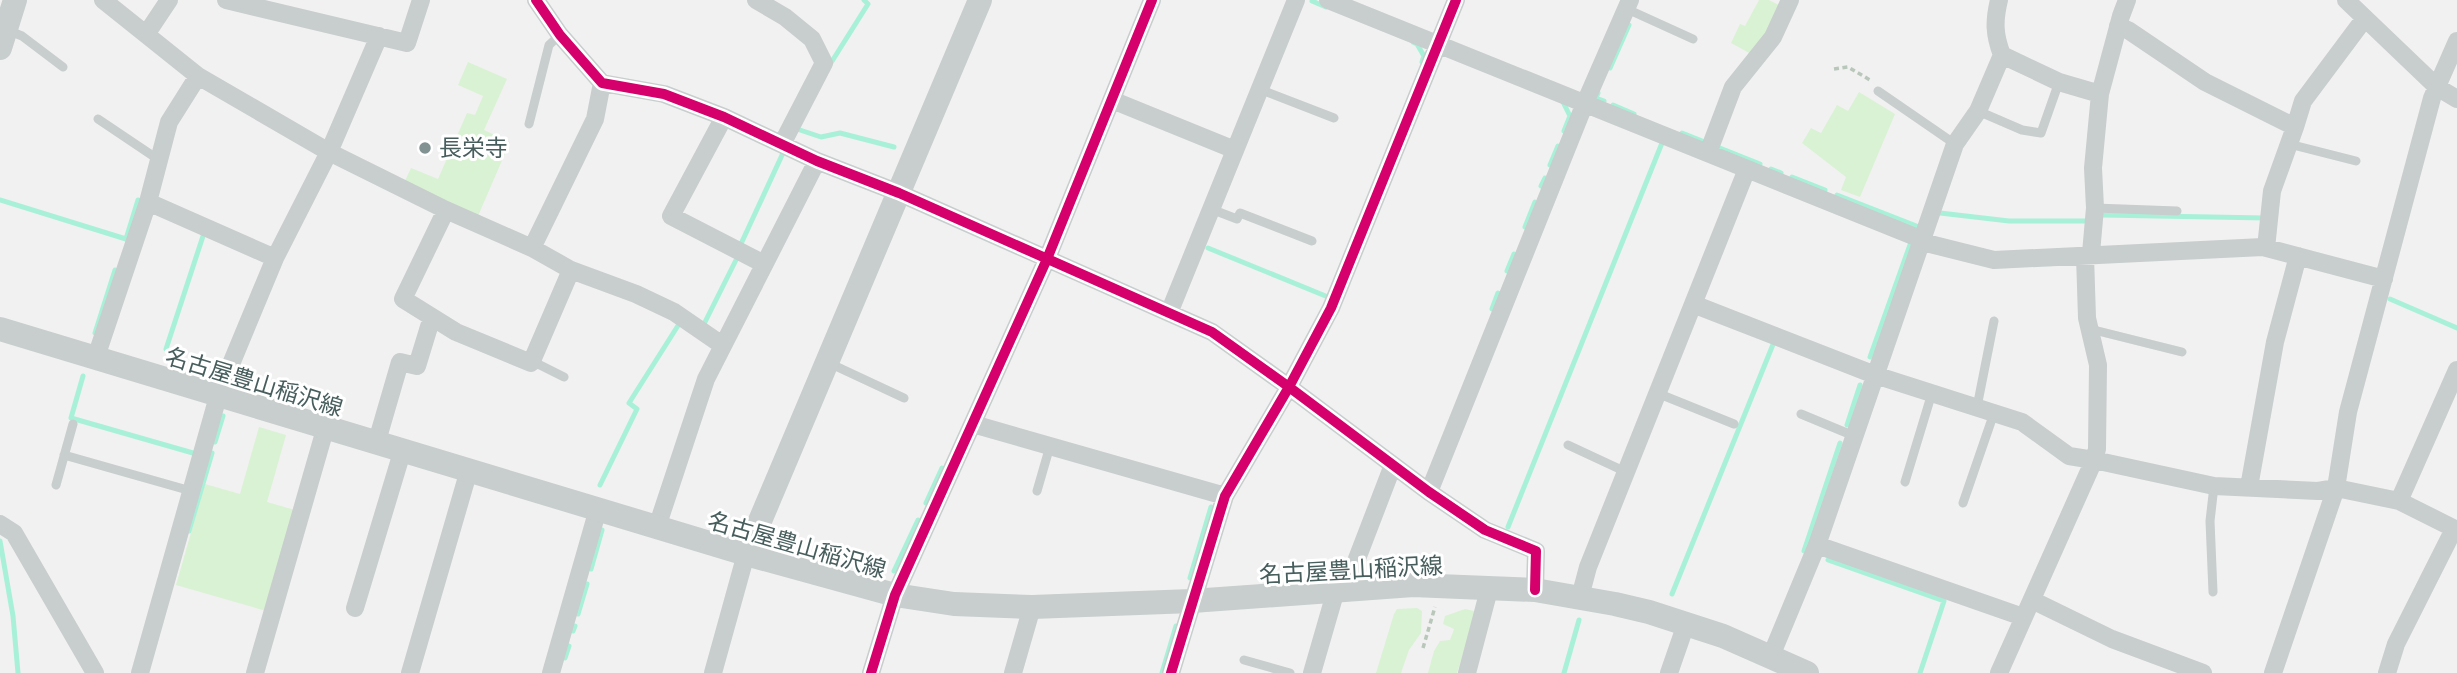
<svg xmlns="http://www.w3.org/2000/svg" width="2457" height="673" font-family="'Fira Sans Condensed','Noto Sans JP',sans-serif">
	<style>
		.green { fill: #d9f2d4 }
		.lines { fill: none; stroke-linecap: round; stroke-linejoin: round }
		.stream { stroke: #a8f1d8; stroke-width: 5 }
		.path { stroke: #b9c7bb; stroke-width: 3.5; stroke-dasharray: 5 3.5; stroke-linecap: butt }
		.lane { stroke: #c8cdcd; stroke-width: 9 }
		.street { stroke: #c8cdcd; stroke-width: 18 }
		.secondary { stroke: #c7cecd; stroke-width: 24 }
		.cycleway-casing { stroke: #fff; stroke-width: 15 }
		.cycleway { stroke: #d6006c; stroke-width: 10 }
		.poi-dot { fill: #829191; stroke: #fff; stroke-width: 2.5 }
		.labels { text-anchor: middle; stroke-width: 6; stroke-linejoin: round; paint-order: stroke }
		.poi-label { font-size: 23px; fill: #475e5d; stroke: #fff; text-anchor: start }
		.street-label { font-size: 23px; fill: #475e5d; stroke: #fff }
	</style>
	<rect width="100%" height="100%" fill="#f1f1f1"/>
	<path class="green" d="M1759,0H1769L1783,7L1753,55L1731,43L1740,24L1745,26Z
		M468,62L507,79L484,130L510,142L478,216L404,183L411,168L438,179L467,113L475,115L483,96L458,85Z
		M1859,92L1895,114L1860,197L1841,190L1846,177L1802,143L1811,128L1821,133L1837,105L1848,111Z
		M259,427L286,435L267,502L295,510L266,611L176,585L205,484L240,494Z
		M1417,608L1422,611L1421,633L1409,650L1401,673H1376L1394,614L1397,609Z
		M1465,609L1474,611L1475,616L1457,673H1428L1434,651L1440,641L1450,640L1454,629L1443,624L1445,616Z"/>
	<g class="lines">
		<path class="stream" d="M1312,1L1326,7
			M1413,42L1417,44L1424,56L1422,62
			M829,66L868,4L864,0
			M1610,68L1629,25
			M1598,93L1596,98L1604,101
			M1563,102L1570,116L1564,131
			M1613,105L1634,114
			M797,129L821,137L840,133L894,147
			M1682,133L1760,164
			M1550,165L1558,146
			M1771,169L1781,173
			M1792,177L1825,190
			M1541,186L1545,178
			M1837,195L1919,227
			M0,200L126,239L138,200
			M1940,213L2009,221H2085
			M2102,215L2266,218
			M1525,227L1535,202
			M740,246L783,153
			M1208,248L1328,297
			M1507,271L1514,254
			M2390,299L2457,328
			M1492,309L1498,293
			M704,324L738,256
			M95,333L115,270
			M166,349L204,233
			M1870,357L1911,242
			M83,376L71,418L193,453
			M1847,425L1860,385
			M215,442L223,416
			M600,485L637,409L629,403L679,324
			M926,503L942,468
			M1508,527L1662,143
			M189,531L212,453
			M0,541L13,616L18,673
			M1804,551L1840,443
			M1828,560L1944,601L1920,673
			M591,569L602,530
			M894,571L918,520
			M1190,578L1211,507
			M1672,594L1774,342
			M578,614L587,584
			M573,631L575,626
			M565,658L569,646
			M1162,673L1176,626
			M1564,673L1579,620"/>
		<path class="path" d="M1834,69L1848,67L1870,80
			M1423,648L1435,607"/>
		<path class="lane" d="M1627,9L1693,39
			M7,30L22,36L63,67
			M1259,89L1334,118
			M1878,91L1955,144
			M1978,111L2022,130L2041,133L2059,82
			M98,119L159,160
			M529,124L549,45L560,35
			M2289,144L2356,161
			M2095,208L2177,211
			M1211,209L1237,219L1240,213L1312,241
			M2090,329L2182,352
			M532,361L564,377
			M829,363L904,398
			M1657,393L1734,424
			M1977,407L1994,321
			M1801,414L1854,436
			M1568,445L1626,472
			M64,455L191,491
			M1905,482L1932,393
			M56,485L73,424
			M1037,491L1050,446
			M1963,503L1994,413
			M2213,592L2210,521L2214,486
			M1244,660L1290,673"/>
		<path class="street" d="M103,0L198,76L329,152L446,210L532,248L571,270L636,294L674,312L722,345
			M226,0L407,43L421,0
			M536,0L560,35L602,83L664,94L724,117L817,161L899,193L1212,332L1289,387L1429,492L1485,530L1536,551L1535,590
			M756,0L785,17L812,39L824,63L782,144
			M1328,0L1923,240
			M2346,0L2437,87L2457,99
			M2118,26L2128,30L2205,82L2295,127L2303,101L2365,18
			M147,33L169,0
			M2002,55L2059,82L2100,94
			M1112,100L1235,150
			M724,117L671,216L764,264
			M1708,153L1733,87L1773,37L1790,0
			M148,202L275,258
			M446,210L403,299L456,332L531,363L571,270
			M1922,242L1994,260L2263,247L2384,279
			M532,248L595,119L602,83
			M2266,248L2272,191L2295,127
			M2091,253L2095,208L2093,168L2100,94L2121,16L2127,0
			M1693,304L1875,375L2022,422L2069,456L2094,460L2097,449L2098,365L2087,318L2085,256
			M1169,313L1296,0
			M96,357L148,202L169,122L198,76
			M973,424L1225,496
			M377,441L400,362L417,366L432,317
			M2249,487L2275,342L2298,256
			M1429,492L1585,103L1630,0
			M2399,501L2457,370
			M0,524L14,533L95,673
			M657,527L706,379L817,161
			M1817,545L2023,617
			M1353,589L1355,564L1393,465
			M1580,597L1588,567L1747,169
			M2032,600L2112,639L2203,673
			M355,608L403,449
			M1771,656L1817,545L1955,144L1978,111L2002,55C1994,34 1994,21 1999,0
			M140,673L219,393L275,258L329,152L379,36
			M255,673L326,426
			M410,673L469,470
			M551,673L598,509
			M713,673L746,554
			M871,673L895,595L1047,259L1152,0
			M1013,673L1032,607
			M1171,673L1225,496L1289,387L1331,308L1456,0
			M1312,673L1336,590
			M1467,673L1490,586
			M1669,673L1686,624
			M1999,673L2094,460L2214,486L2318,491L2336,488L2399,501L2457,530
			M2273,673L2336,488L2348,412L2432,98L2457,41
			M2387,673L2396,644L2454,529"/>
		<path class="secondary" d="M0,48L15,0
			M0,329L746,554L895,595L954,604L1032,607L1192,601L1413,585L1535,590L1615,604L1649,612L1723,636L1807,673
			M746,554L980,0"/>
		<g class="cycleway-casing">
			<path id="cycleway" d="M536,0L560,35L602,83L664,94L724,117L817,161L899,193L1212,332L1289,387L1429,492L1485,530L1536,551L1535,590
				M871,673L895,595L1047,259L1152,0
				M1171,673L1225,496L1289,387L1331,308L1456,0"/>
		</g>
		<use href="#cycleway" class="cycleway"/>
	</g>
	<circle class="poi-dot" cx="425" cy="148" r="7"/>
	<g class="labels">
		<g class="poi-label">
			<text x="439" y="156">長栄寺</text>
		</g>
		<g class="street-label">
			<text transform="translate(254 382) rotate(17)" y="8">名古屋豊山稲沢線</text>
			<text transform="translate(797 545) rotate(16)" y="8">名古屋豊山稲沢線</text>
			<text transform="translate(1351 570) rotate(-3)" y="8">名古屋豊山稲沢線</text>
		</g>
	</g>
</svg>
